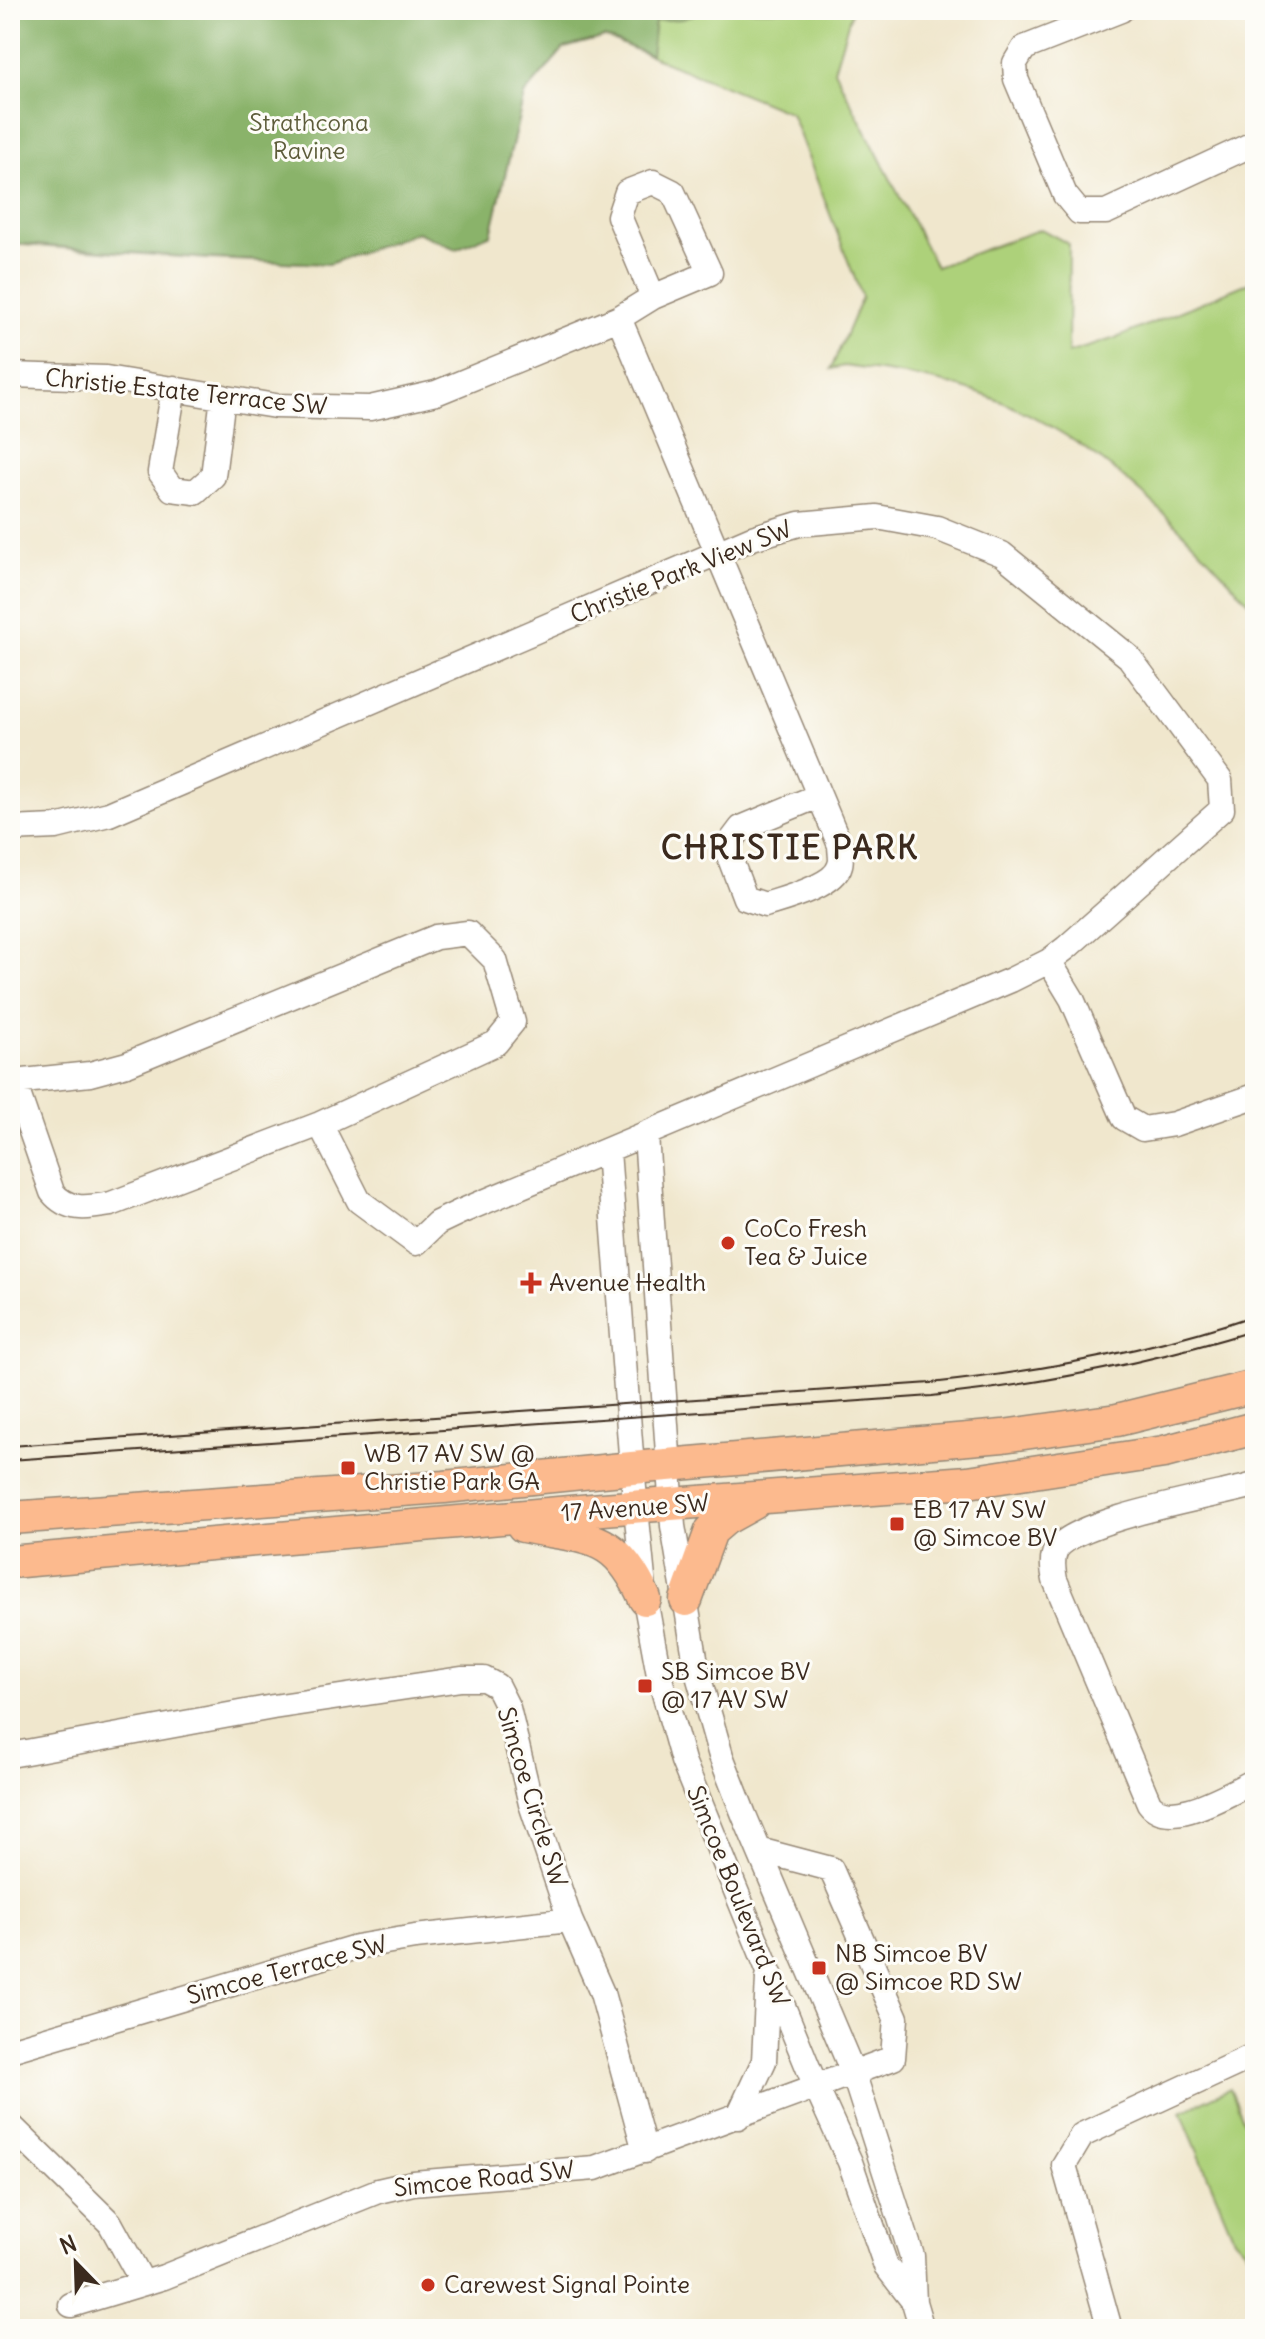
<svg xmlns="http://www.w3.org/2000/svg" width="1265" height="2339" font-family="Delius,sans-serif">
	<style>
		.green { fill: #add17a; stroke: #747e4c; stroke-width: 2 }
		.forest { fill: #8ab36a; stroke: #626e44; stroke-width: 2 }
		.lines { fill: none; stroke-linecap: round; stroke-linejoin: round }
		.minor-casing { stroke: #968876; stroke-width: 27 }
		.major-casing { stroke: #968876; stroke-width: 35 }
		.minor { stroke: #fff; stroke-width: 24 }
		.major { stroke: #fcba8e; stroke-width: 32 }
		.tram { stroke: #3b2a1e; stroke-width: 2 }
		.poi-dot { fill: #c8321e; stroke: #fdfcf7; stroke-width: 3 }
		.labels { text-anchor: middle; stroke-width: 6; stroke-linejoin: round; paint-order: stroke }
		.park-label { font-size: 24px; fill: #5d5c3a; stroke: #fdfcf7 }
		.street-label { font-size: 24px; fill: #3b2a1e; stroke: #fdfcf7 }
		.poi-label { font-size: 24px; fill: #3b2a1e; stroke: #fdfcf7; text-anchor: start }
		.district-label { font-size: 32px; font-weight: bold; letter-spacing: 2px; fill: #3b2a1e; stroke: #fdfcf7 }
	</style>
	<rect width="100%" height="100%" fill="#fdfcf7"/>
	<filter id="ink" filterUnits="userSpaceOnUse"><feTurbulence type="fractalNoise" baseFrequency=".0125" numOctaves="2"/><feDisplacementMap in="SourceGraphic" scale="16" xChannelSelector="R" yChannelSelector="G"/><feConvolveMatrix kernelMatrix="1 2 1 2 8 2 1 2 1" color-interpolation-filters="sRGB"/></filter>
	<filter id="wash" filterUnits="userSpaceOnUse"><feTurbulence type="fractalNoise" baseFrequency=".006" numOctaves="4" result="noise"/><feDisplacementMap in="SourceGraphic" scale="32" xChannelSelector="R" yChannelSelector="G"/><feGaussianBlur stdDeviation="1.8" result="paint"/><feColorMatrix in="noise" values="0 0 0 0 0 0 0 0 0 0 0 0 0 0 0 0 0 1.4 0 .05"/><feComposite in="paint" operator="in"/></filter>
	<g filter="url(#wash)">
		<rect width="100%" height="100%" fill="#f0e7cd"/>
		<path class="green" d="M10,10H852L834,70L936,267L1041,229L1069,244L1068,353L1119,337L1255,280V609C1180,526 1099,439 992,398C944,379 894,373 844,366L831,369L862,297L791,113L605,37L564,48L524,95L491,234L456,249L417,232L329,264L207,259L10,244Z
			M1230,2088L1255,2147V2260L1234,2238L1181,2112Z"/>
		<path class="forest" d="M10,10H708L682,19L655,21L651,55L605,37L564,48L524,95L491,234L456,249L417,232L329,264L201,258L10,243Z"/>
	</g>
	<g filter="url(#ink)">
		<g class="lines">
			<g class="minor-casing">
				<path id="minor" d="M1121,10L1024,48L1015,63L1016,79L1065,195L1079,212H1106L1255,143
					M619,318L840,845C840,851 842,860 840,865C835,886 784,899 765,905L745,898L726,848L741,828L818,796
					M10,375L106,378L275,406L370,408L436,393L619,318L653,297L710,273L673,192L653,182L627,192L619,216L653,297
					M174,388L160,472L172,489L195,492L213,476L223,397
					M10,829L56,827L109,814L752,538L799,524L877,517L937,528L1002,554L1129,657L1220,780L1222,809L1066,948L1049,961L1011,980L460,1212L437,1223L416,1243L359,1201L320,1124
					M468,933L495,960L513,1022L496,1043L320,1124L111,1204C88,1208 68,1212 52,1192L14,1082L90,1074L127,1064L436,937Z
					M1049,961L1072,999L1124,1118L1143,1129L1174,1124L1255,1096
					M646,1135L673,1526L698,1675L721,1756L744,1815L854,2075L912,2256L914,2302L922,2329
					M608,1151L632,1468L645,1599L659,1675L683,1761L816,2087L850,2162L886,2266L914,2302
					M1255,1485C1219,1495 1072,1520 1056,1550C1051,1559 1053,1570 1055,1580L1149,1803C1170,1831 1230,1792 1255,1781
					M10,1755L273,1707L461,1679H484L497,1686L508,1708L531,1804L570,1920L602,1993L645,2151
					M10,2050L356,1947L415,1937L570,1920
					M738,2117L764,2061L768,1978
					M10,2125L110,2223L143,2283
					M71,2305L164,2277L378,2191L413,2183L595,2168L893,2058L896,2018L831,1869L759,1850
					M1110,2329L1064,2165L1082,2135L1255,2055"/>
			</g>
			<g class="major-casing">
				<path id="major" d="M10,1518L444,1487L632,1468L1003,1436L1117,1420L1255,1386
					M523,1526C589,1540 615,1531 645,1599
					M10,1562L603,1509L968,1482L1164,1452L1255,1428
					M686,1600L711,1531L725,1519L754,1503"/>
			</g>
			<use href="#minor" class="minor"/>
			<use href="#major" class="major"/>
			<path class="tram" d="M10,1446L931,1383C1042,1371 1150,1351 1255,1315
				M10,1460L932,1396C1042,1384 1149,1363 1255,1330"/>
		</g>
	</g>
	<g class="poi-dot">
		<circle cx="728" cy="1243" r="8"/>
		<path d="M527 1271h8v8h8v8h-8v8h-8v-8h-8v-8h8z"/>
		<rect x="340" y="1460" width="16" height="16" rx="4"/>
		<rect x="889" y="1516" width="16" height="16" rx="4"/>
		<rect x="637" y="1678" width="16" height="16" rx="4"/>
		<rect x="811" y="1960" width="16" height="16" rx="4"/>
		<circle cx="428" cy="2285" r="8"/>
	</g>
	<g class="labels">
		<g class="park-label">
			<text x="309" y="131">Strathcona<tspan x="309" dy="28">Ravine</tspan></text>
		</g>
		<g class="street-label">
			<text transform="translate(186 392) rotate(6)" y="8">Christie Estate Terrace SW</text>
			<text transform="translate(681 572) rotate(-22)" y="8">Christie Park View SW</text>
			<text transform="translate(635 1508) rotate(-4)" y="8">17 Avenue SW</text>
			<text transform="translate(532 1797) rotate(73)" y="8">Simcoe Circle SW</text>
			<text transform="translate(738 1896) rotate(68)" y="8">Simcoe Boulevard SW</text>
			<text transform="translate(287 1970) rotate(-15)" y="8">Simcoe Terrace SW</text>
			<text transform="translate(484 2179) rotate(-6)" y="8">Simcoe Road SW</text>
		</g>
		<g class="poi-label">
			<text x="744" y="1237">CoCo Fresh<tspan x="744" dy="28">Tea &amp; Juice</tspan></text>
			<text x="549" y="1291">Avenue Health</text>
			<text x="364" y="1462">WB 17 AV SW @<tspan x="364" dy="28">Christie Park GA</tspan></text>
			<text x="913" y="1518">EB 17 AV SW<tspan x="913" dy="28">@ Simcoe BV</tspan></text>
			<text x="661" y="1680">SB Simcoe BV<tspan x="661" dy="28">@ 17 AV SW</tspan></text>
			<text x="835" y="1962">NB Simcoe BV<tspan x="835" dy="28">@ Simcoe RD SW</tspan></text>
			<text x="444" y="2293">Carewest Signal Pointe</text>
		</g>
		<g class="district-label">
			<text x="790" y="859">CHRISTIE PARK</text>
		</g>
	</g>
	<rect width="1265" height="2339" fill="none" stroke="#fdfcf7" stroke-width="40"/>
	<g transform="translate(76 2263) rotate(337)" stroke="#fdfcf7" stroke-width="6" paint-order="stroke">
	<path d="M0-6L14 30L0 20L-14 30Z" fill="#3b2a1e"/>
	<text y="-12" font-size="22" font-weight="bold" text-anchor="middle" fill="#3b2a1e">N</text>
	</g>
</svg>
